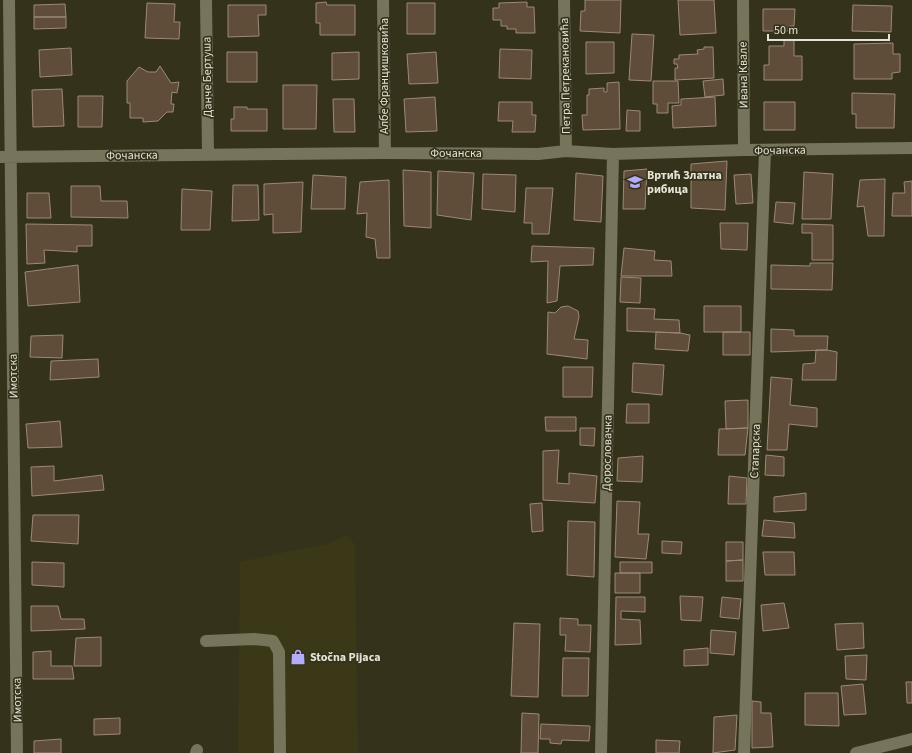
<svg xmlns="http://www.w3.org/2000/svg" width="912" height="753" font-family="'Source Sans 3',sans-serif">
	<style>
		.built { fill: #3b3818 }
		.building { fill: #5f4d3a; stroke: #9d8975 }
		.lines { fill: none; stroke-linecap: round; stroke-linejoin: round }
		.minor { stroke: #76745a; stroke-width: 12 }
		.labels { text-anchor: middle; stroke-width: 3.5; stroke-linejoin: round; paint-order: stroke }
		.street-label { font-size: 12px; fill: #e4e3d5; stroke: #34321a }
		.poi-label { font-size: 12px; font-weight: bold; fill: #e4e3d5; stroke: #34321a; text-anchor: start }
	</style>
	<rect width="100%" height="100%" fill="#34321a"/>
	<path class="built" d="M346,535L355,544L358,753H238L240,562L290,551L329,544Z"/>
	<path class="building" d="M585,0H621L620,33L580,31L581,11H585Z
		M678,0H714L716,33L680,35Z
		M326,2L327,5H355V35H320V23H316V3Z
		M527,2V7H534L535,33H516V29H507V26H501V20H493V8H499V3Z
		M147,3L175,4L174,22H180L179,39L145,38Z
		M407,3H435V34H407Z
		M65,4L66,17H34V5Z
		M228,5H266V15H258L259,36L228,37Z
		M853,5L892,6L891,32L852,31Z
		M763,9H795L794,26H790V31H763Z
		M34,17H66V28L34,29Z
		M632,34L654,35L651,81L629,80Z
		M784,40H794V56H802V80H764V65H769V46H784Z
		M586,42H614V73L586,74Z
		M893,43V54H900V72L892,73V79H854V44Z
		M704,47H713L714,78L675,80V68H678L677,64H674V59H679V55L698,54L697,50L704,49Z
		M71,48L72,75L40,77L39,50Z
		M500,49L532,50L531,79L499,78Z
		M227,52H257V82H227Z
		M359,52V79L332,80V53Z
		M436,52L438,83L409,84L407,54Z
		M160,66L171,83L179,82L177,93L172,92L171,104H174L173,112H167L158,121L143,122V118H130V103H127V81L139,67L148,72H156Z
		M723,79L724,95L705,97L703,81Z
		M653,81H678L679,103H668V113H657V104H653Z
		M619,82L620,129L583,130L582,115H587V95H589V89L604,88V92H607V83Z
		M283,85H317L316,129H283Z
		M62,89L64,126L33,127L32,90Z
		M852,93L895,94L894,128H856V114H852Z
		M78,96H103L102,127H78Z
		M435,97L437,131L406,132L404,99Z
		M715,97L716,126L673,128L672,106L681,105V99Z
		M333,99H354L355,132H334Z
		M499,102H532V115H536L535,132H512L513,121H498Z
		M764,102H795V130H764Z
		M234,107H247V109H267V131H231V119H234Z
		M627,110L640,111V131H626Z
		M727,161L725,210L691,208V164Z
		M647,169L645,209H623L624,171Z
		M403,170L431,172V228L404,226Z
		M438,171L474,173L471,220L437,215Z
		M804,172L833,174L831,219H802Z
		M576,173L603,176L601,222L574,220Z
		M483,174L516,175L515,212L482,209Z
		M751,174L753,203L736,204L734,175Z
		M313,175L346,177L345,209H311Z
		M885,179L884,236H868L864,206L857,207L860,180Z
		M389,180L390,258H377L375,239L366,237L367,213L357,214L360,182Z
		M912,181V216H892L893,193H905L904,182Z
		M303,182L301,232L273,233V214L264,215V184Z
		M233,185H258L259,220L232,221Z
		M71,186H100L101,201H127L128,218L71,217Z
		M526,188H553L549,234H532V223H524Z
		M182,189L212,191L210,230H181Z
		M27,193H49L51,218H27Z
		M776,202L795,203L793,224L774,222Z
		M720,223H748L747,250L721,249Z
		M26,224L92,225V246H77V252L44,250L45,263L27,264Z
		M802,224L833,225V260H812V233H802Z
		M532,246L594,248L593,265L560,266L557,301L547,303L548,261L531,262Z
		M624,248L655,251L654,260L671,261L672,276H621Z
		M810,263H833L832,290L771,289V265L810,266Z
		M78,265L80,302L28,306L25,272Z
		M621,277L641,278L640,303L620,302Z
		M568,306L578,311L579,317L574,339L588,340L587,359L547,354L548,312L555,313L561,307Z
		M704,306H741V332H704Z
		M627,308L655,309L654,319L679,320L680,333L627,331Z
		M771,329L794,330V336H828L827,350L771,352Z
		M656,332L680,333L690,335L688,351L655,349Z
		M723,332H750V355H723Z
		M63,335L62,358L30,357L31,336Z
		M816,350H827L837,352L836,380H802L803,364L815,363Z
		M98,359L99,377L50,380L51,361Z
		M633,363L664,365L662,395L632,392Z
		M563,367H593L592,397H563Z
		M771,377L792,379L790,405L817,408V427L789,424L787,450H767Z
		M748,400V428L726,429L725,401Z
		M627,404H649V423H626Z
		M545,417H576V431H546Z
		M60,421L62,447L28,448L26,424Z
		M580,428H595L594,446L580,445Z
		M748,428L745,455H718L719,429Z
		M559,450L557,483L569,484V473L597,476L595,503L543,500V451Z
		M766,455L784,457V476L765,475Z
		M643,456L642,482L617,481L618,458Z
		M54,466V481L102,475L104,490L32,496L31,467Z
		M729,476L747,478L746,504H728Z
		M806,493V510L774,512V497Z
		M617,501L640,502L638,534H649L646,559L615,557Z
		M542,503L543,531L532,532L530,504Z
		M33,515H79L78,544L31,541Z
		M764,520L794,523L795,538L762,536Z
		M568,521L595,522L594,577L567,575Z
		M662,541L682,542L681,554L662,553Z
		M726,542H743V560L726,561Z
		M763,552H794L795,575H765Z
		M743,560V581H726V561Z
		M32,562L64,563V587L32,585Z
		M620,562H652V573H620Z
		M615,573H640V593H615Z
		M680,596L703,597L701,621L681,620Z
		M616,597H645V612L621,611V619L640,620L641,644L615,645Z
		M722,597L741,599L739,619L720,617Z
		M784,603L789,628L763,631L761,605Z
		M31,606H58L61,619H84L85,629L31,631Z
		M560,618L578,619V625H591L590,652L565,651L566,635H560Z
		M514,623L540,624L538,697L511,696Z
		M863,623L864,648L837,650L835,624Z
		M711,630L736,632L734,655L710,653Z
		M101,637V666H74L76,638Z
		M708,648V665L684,666V650Z
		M51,651V666H72L74,679H33V652Z
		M867,655L866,680L846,679L845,656Z
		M563,658H589L588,696H562Z
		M906,682H912V703H907Z
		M863,684L866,714L844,715L841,686Z
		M805,693H838L839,726L805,725Z
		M752,701L761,702V713H771L773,747L752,748Z
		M522,713L539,714L538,753H521Z
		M737,715L735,750L713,753L714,717Z
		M120,718V734L94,735V719Z
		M541,724L590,726L589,741L562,740L561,744L550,743V739H540Z
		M61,739V753H34V741Z
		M656,740L680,741L679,753H656Z"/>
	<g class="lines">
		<path class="minor" d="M9,0L17,753
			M206,0L208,154
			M383,0L385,153
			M564,0L566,151
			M743,0L744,150
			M0,157L385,153L538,154L566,151L613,154L744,150L912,148
			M206,641L254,639L273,641L279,652L280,753
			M196,753L197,750
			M601,753L613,154
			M744,753L765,150
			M856,753L912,739"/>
	</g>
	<defs>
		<g id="school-bare" transform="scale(1.2)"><path d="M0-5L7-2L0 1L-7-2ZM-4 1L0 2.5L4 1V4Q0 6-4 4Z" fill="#b4acf9" stroke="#34321a" stroke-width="2.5" paint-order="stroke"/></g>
		<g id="shop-bare" transform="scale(1.2)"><path d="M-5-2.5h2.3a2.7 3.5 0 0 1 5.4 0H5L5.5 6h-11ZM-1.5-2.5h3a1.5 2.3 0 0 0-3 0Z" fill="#b4acf9" stroke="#34321a" stroke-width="2.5" paint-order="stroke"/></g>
	</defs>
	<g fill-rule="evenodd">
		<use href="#school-bare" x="635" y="182"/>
		<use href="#shop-bare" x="298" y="657"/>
	</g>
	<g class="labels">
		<g class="street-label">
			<text transform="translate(743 75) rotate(-91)" y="4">Ивана Квале</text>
			<text transform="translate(384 76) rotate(-90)" y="4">Албе Францишковића</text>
			<text transform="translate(565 76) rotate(-91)" y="4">Петра Петрекановића</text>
			<text transform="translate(207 77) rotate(-91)" y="4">Данче Бертуша</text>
			<text transform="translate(780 150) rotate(-1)" y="4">Фочанска</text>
			<text x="456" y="157">Фочанска</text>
			<text transform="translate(132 155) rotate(-1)" y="4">Фочанска</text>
			<text transform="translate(13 376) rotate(-91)" y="4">Имотска</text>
			<text transform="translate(755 451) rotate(-88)" y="4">Стапарска</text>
			<text transform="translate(607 453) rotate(-89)" y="4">Дорословачка</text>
			<text transform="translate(17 700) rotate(-91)" y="4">Имотска</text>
		</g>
		<g class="poi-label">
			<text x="647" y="179">Вртић Златна<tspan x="647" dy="14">рибица</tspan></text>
			<text x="310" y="661">Stočna Pijaca</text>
		</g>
	</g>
	<path d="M768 34v6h121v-6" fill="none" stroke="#e4e3d5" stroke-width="2"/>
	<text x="774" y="34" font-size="12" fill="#e4e3d5" stroke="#34321a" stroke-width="3" paint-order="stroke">50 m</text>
</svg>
